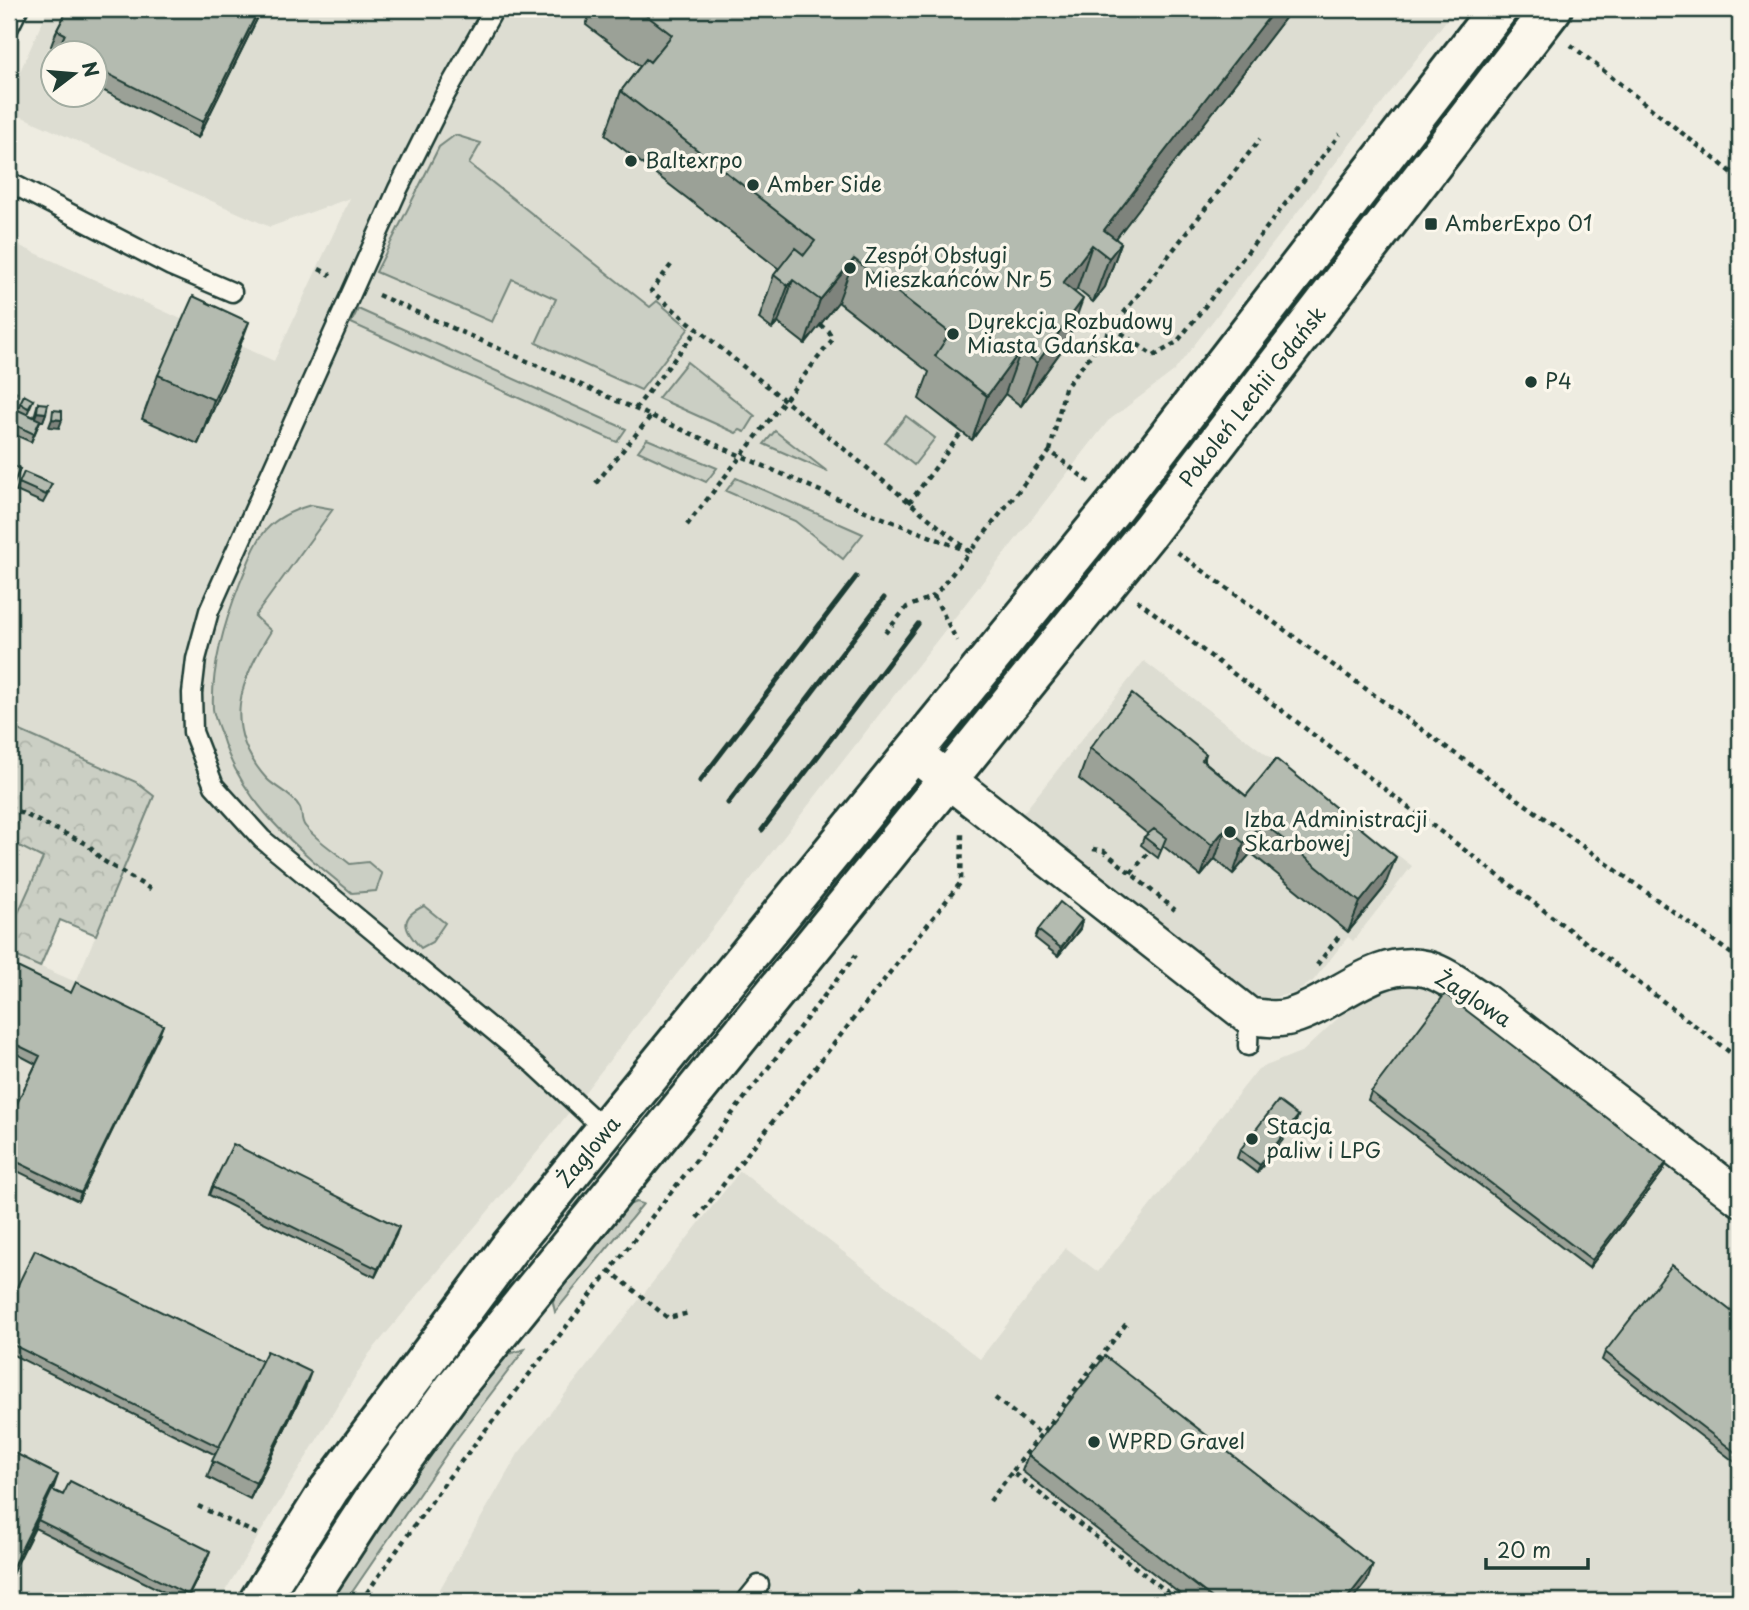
<svg xmlns="http://www.w3.org/2000/svg" width="1749" height="1610" font-family="'Playpen Sans',sans-serif">
	<style>
		.built { fill: #ddddd2; fill-rule: evenodd }
		.green { fill: #cbcfc4; stroke: #75867c; stroke-width: 2 }
		.forest { fill: url(#forest-crowns); stroke: #75867c; stroke-width: 2 }
		.lines { fill: none; stroke-linecap: round; stroke-linejoin: round }
		.lane-casing { stroke: #1f3d34; stroke-width: 23 }
		.street-casing { stroke: #1f3d34; stroke-width: 40 }
		.secondary-casing { stroke: #1f3d34; stroke-width: 44 }
		.path { stroke: #1f3d34; stroke-width: 4.5; stroke-dasharray: 5 5; stroke-linecap: butt }
		.lane { stroke: #fbf7ec; stroke-width: 18 }
		.street { stroke: #fbf7ec; stroke-width: 35 }
		.secondary { stroke: #fbf7ec; stroke-width: 38 }
		.rail { stroke: #1f3d34; stroke-width: 5 }
		.wall { fill: #9ba197; stroke: #1f3d34; stroke-width: 2 }
		.shaded-wall { fill: #7e837b; stroke: #1f3d34; stroke-width: 2 }
		.building { fill: #b4bbb0; stroke: #1f3d34; stroke-width: 2 }
		.poi-dot { fill: #1f3d34; stroke: #fbf7ec; stroke-width: 2.5 }
		.labels { text-anchor: middle; stroke-width: 7; stroke-linejoin: round; paint-order: stroke }
		.poi-label { font-size: 21px; fill: #1f3d34; stroke: #fbf7ec; text-anchor: start }
		.street-label { font-size: 21px; fill: #1f3d34; stroke: #fbf7ec }
	</style>
	<defs>
		<pattern id="forest-crowns" width="20" height="18" patternUnits="userSpaceOnUse" patternTransform="scale(1.75)"><rect width="20" height="18" fill="#cbcfc4"/><path d="M2 6a3 3 0 1 1 6 0M12 15a3 3 0 1 1 6 0" fill="none" stroke="#aeb3a9"/></pattern>
	</defs>
	<rect width="100%" height="100%" fill="#eeece1"/>
	<filter id="ink" filterUnits="userSpaceOnUse"><feTurbulence type="fractalNoise" baseFrequency=".0143" numOctaves="2"/><feDisplacementMap in="SourceGraphic" scale="14" xChannelSelector="R" yChannelSelector="G"/><feConvolveMatrix kernelMatrix="1 2 1 2 8 2 1 2 1" color-interpolation-filters="sRGB"/></filter>
	<g filter="url(#ink)">
		<path class="built" d="M48,9H1455L1174,371L1108,421L549,1138L369,1354L219,1601H9V953L76,982L154,796L136,782L9,726V241L274,361L350,198L270,227L9,111V96ZM52,52H94V94H52Z
			M1144,661L1412,866L1353,941L1348,937L1313,981L1295,993L1266,999L1243,991L1020,817Z
			M9,841L43,857L9,933Z
			M1432,982L1740,1220V1601H433L518,1454L740,1171L980,1359L1066,1248L1098,1272L1258,1069L1303,1051L1352,1005L1380,989Z"/>
		<path class="green" d="M455,135L481,143L469,164L650,307L657,301L689,328L641,390L536,343L556,299L512,279L492,322L376,272L439,147Z
			M358,309L626,429L617,442L351,323Z
			M687,362L755,416L745,432L740,430L736,433L658,398Z
			M906,416L935,438L914,465L885,442Z
			M775,431L828,472L764,444Z
			M647,439L717,468L706,482L638,451Z
			M736,478L863,534L843,559L795,521L726,491Z
			M311,505L333,509L255,616L271,631C240,681 221,727 266,778C275,788 292,794 299,806C303,811 300,820 305,826C316,840 336,852 350,864L368,862L382,874L376,891L352,893C298,849 241,803 221,734C218,726 214,717 213,709C211,668 225,621 240,583C258,539 262,519 311,505Z
			M424,906L445,923L432,942L421,948C405,931 397,918 424,906Z
			M636,1202L643,1204L555,1312L553,1303L556,1289L621,1208Z
			M525,1349L458,1437L346,1601H328L446,1427L502,1356Z"/>
		<path class="forest" d="M9,726L136,782L154,796L96,935L60,920L40,967L9,953V933L43,858L9,841Z"/>
		<g class="lines">
			<g class="lane-casing">
				<path id="lane" d="M494,9L445,95L398,189L209,611L196,659L192,693L193,732L214,786L262,839L535,1065L606,1131
					M9,27L18,9
					M9,182L171,266L232,292
					M1248,1046L1249,1016
					M746,1601L759,1585"/>
			</g>
			<g class="street-casing">
				<path id="street" d="M914,753L1249,1016C1263,1018 1278,1021 1292,1016C1336,1003 1376,956 1427,969C1447,975 1465,990 1483,1001L1740,1198"/>
			</g>
			<g class="secondary-casing">
				<path id="secondary" d="M259,1601L329,1490L510,1247L1116,504L1498,9
					M307,1601L377,1494L455,1387L1150,530L1552,9"/>
			</g>
			<path class="path" d="M1571,45L1740,179
				M671,265L651,291L970,552L934,596L907,607L882,637
				M319,269L331,275
				M378,295L870,513L970,552L1050,451L1089,482
				M1113,327L1154,356L1177,342L1340,134
				M635,409L698,329
				M1050,451L1065,388L1260,139
				M596,483L651,416
				M909,503L962,432
				M687,525L832,340L829,332L819,324
				M1177,552L1740,960
				M934,596L957,641
				M1137,600L1740,1060
				M9,807L87,844L102,860L152,890
				M1093,849L1104,851L1175,910
				M1131,873L1149,852
				M1317,965L1340,935
				M697,1218L961,882L962,834
				M609,1270L668,1318L689,1313
				M1126,1324L1012,1472L1179,1601
				M995,1398L1041,1434
				M990,1501L1012,1472
				M198,1506L257,1534
				M361,1601L446,1481L856,955"/>
			<use href="#lane" class="lane"/>
			<use href="#street" class="street"/>
			<use href="#secondary" class="secondary"/>
			<path class="rail" d="M700,781L856,577
				M728,803L884,598
				M762,830L918,624"/>
		</g>
		<path class="wall" d="M68,9H262L198,138L94,86V52H56L57,50L51,46L57,30Z
			M592,9H1292L1115,239L1121,243L1105,287L1093,302L1077,289L1074,292L1067,343L1021,406L1005,394L972,440L919,399L929,372L838,302L805,344L778,323L772,329L759,319L774,275L779,269L605,135L621,91L640,66L586,25Z
			M233,365L198,444L142,419L158,375Z
			M9,388L14,400L9,409Z
			M33,400L27,414L34,417L38,403L46,413L43,421H40L31,442L9,432V430L20,403Z
			M9,464L20,469L10,494H9Z
			M19,483L49,492L43,503L16,491Z
			M1090,748L1206,754L1204,761L1246,796L1384,888L1348,932L1251,853L1233,874L1215,859L1201,876L1163,846L1158,858L1141,845L1144,837L1148,834L1079,779Z
			M1082,920L1080,929L1058,956L1035,938L1038,930Z
			M9,974L71,993L163,1025L78,1201L9,1167V1120L36,1064L9,1050Z
			M1371,1092L1666,1163L1663,1171L1589,1268L1368,1100Z
			M1298,1116L1295,1124L1257,1173L1237,1158L1240,1150Z
			M212,1187L396,1235L375,1277L209,1195Z
			M9,1303L305,1388L250,1499L207,1477L216,1455L9,1353Z
			M1740,1318V1466L1602,1360L1605,1352Z
			M9,1450L52,1490L207,1559L186,1601H182L35,1528L9,1580Z
			M1028,1455L1367,1581L1351,1601H1189L1022,1471Z"/>
		<path class="shaded-wall" d="M259,9H262L198,138L203,122Z
			M1275,9H1292L1104,254V230Z
			M1121,243L1105,287L1093,302L1109,258Z
			M1092,245L1077,289L1048,326L1063,283Z
			M854,259L838,302L805,344L820,300Z
			M793,280L778,323L772,329L788,286Z
			M1083,299L1067,343L1021,406L1037,363Z
			M249,322L233,365L198,444L214,400Z
			M1021,350L1005,394L972,440L987,396Z
			M37,412L46,413L43,421H40L31,442L34,434V420Z
			M52,419L62,420L59,428L49,427Z
			M1262,822L1251,853L1233,874L1244,843Z
			M1226,828L1215,859L1201,876L1212,845Z
			M1396,857L1384,888L1348,932L1360,902Z
			M1082,920L1080,929L1058,956L1061,948Z
			M163,1025L160,1033L78,1201L81,1193Z
			M1298,1116L1295,1124L1257,1173L1260,1165Z
			M1666,1163L1663,1171L1589,1268L1592,1260Z
			M399,1227L396,1235L375,1277L378,1269Z
			M311,1372L305,1388L250,1499L256,1483Z
			M58,1475L50,1498L38,1520L9,1580V1574Z
			M210,1551L207,1559L186,1601L188,1595Z
			M1373,1565L1367,1581L1351,1601H1345Z"/>
		<path class="building" d="M68,9H259L203,122L94,67V52H65L58,49L65,34L57,30Z
			M638,9H1275L1104,230L1121,243L1109,258L1092,245L1063,283L1083,299L1037,363L1021,350L987,396L935,356L950,333L854,259L820,300L793,280L788,286L774,275L795,248L804,255L815,241L621,91L646,59L650,62L672,35Z
			M193,296L249,322L214,400L158,375Z
			M9,388L17,392L12,401L9,399Z
			M24,395L33,400L28,408L20,403Z
			M38,403L48,404L46,413L37,412Z
			M18,410L40,420L34,434L11,423Z
			M53,410L62,411V420L52,419Z
			M9,464L20,469L12,486L9,484Z
			M24,472L52,484L46,495L19,483Z
			M1132,694L1206,754L1202,760L1246,796L1276,759L1396,857L1360,902L1262,822L1244,843L1226,828L1212,845L1090,748Z
			M1154,829L1166,838L1161,850L1144,837Z
			M1060,902L1082,920L1061,948L1038,930Z
			M13,965L71,993L76,982L163,1025L81,1193L9,1158V1120L40,1056L9,1041V974Z
			M1445,994L1666,1163L1592,1260L1371,1092Z
			M1278,1101L1298,1116L1260,1165L1240,1150Z
			M233,1144L399,1227L378,1269L212,1187Z
			M35,1250L262,1361L219,1447L9,1343V1303Z
			M1672,1265L1740,1318V1456L1605,1352Z
			M267,1351L311,1372L256,1483L212,1461Z
			M1105,1356L1373,1565L1345,1601H1216L1028,1455Z
			M9,1450L58,1475L9,1574Z
			M70,1481L210,1551L188,1595L38,1520L52,1490L63,1495Z
			M857,1590L871,1601H849Z"/>
	</g>
	<g class="poi-dot">
		<circle cx="631" cy="161" r="7"/>
		<circle cx="753" cy="185" r="7"/>
		<rect x="1424" y="217" width="14" height="14" rx="3.5"/>
		<circle cx="850" cy="268" r="7"/>
		<circle cx="953" cy="334" r="7"/>
		<circle cx="1531" cy="382" r="7"/>
		<circle cx="1230" cy="832" r="7"/>
		<circle cx="1252" cy="1139" r="7"/>
		<circle cx="1094" cy="1442" r="7"/>
	</g>
	<g class="labels">
		<g class="poi-label">
			<text x="645" y="168">Baltexrpo</text>
			<text x="767" y="192">Amber Side</text>
			<text x="1445" y="231">AmberExpo 01</text>
			<text x="864" y="263">Zespół Obsługi<tspan x="864" dy="24">Mieszkańców Nr 5</tspan></text>
			<text x="967" y="329">Dyrekcja Rozbudowy<tspan x="967" dy="24">Miasta Gdańska</tspan></text>
			<text x="1545" y="389">P4</text>
			<text x="1244" y="827">Izba Administracji<tspan x="1244" dy="24">Skarbowej</tspan></text>
			<text x="1266" y="1134">Stacja<tspan x="1266" dy="24">paliw i LPG</tspan></text>
			<text x="1108" y="1449">WPRD Gravel</text>
		</g>
		<g class="street-label">
			<text transform="translate(1253 397) rotate(-52)" y="7">Pokoleń Lechii Gdańsk</text>
			<text transform="translate(1473 999) rotate(33)" y="7">Żaglowa</text>
			<text transform="translate(589 1152) rotate(-50)" y="7">Żaglowa</text>
		</g>
	</g>
	<rect width="1749" height="1610" fill="none" stroke="#fbf7ec" stroke-width="35"/>
	<rect x="18" y="18" width="1714" height="1575" fill="none" stroke="#1f3d34" stroke-width="2.5" filter="url(#ink)"/>
	<g transform="translate(74 74) rotate(74)"><circle r="33" fill="#fbf7ec" stroke="#a3ada2" stroke-width="2"/>
	<path d="M0-5L12 26L0 18L-12 26Z" fill="#1f3d34"/>
	<text y="-10" font-size="19" font-weight="bold" text-anchor="middle" fill="#1f3d34">N</text>
	</g>
	<path d="M1486 1558v10h102v-10" fill="none" stroke="#1f3d34" stroke-width="3.5"/>
	<text x="1497" y="1558" font-size="21" fill="#1f3d34" stroke="#fbf7ec" stroke-width="5" paint-order="stroke">20 m</text>
</svg>
